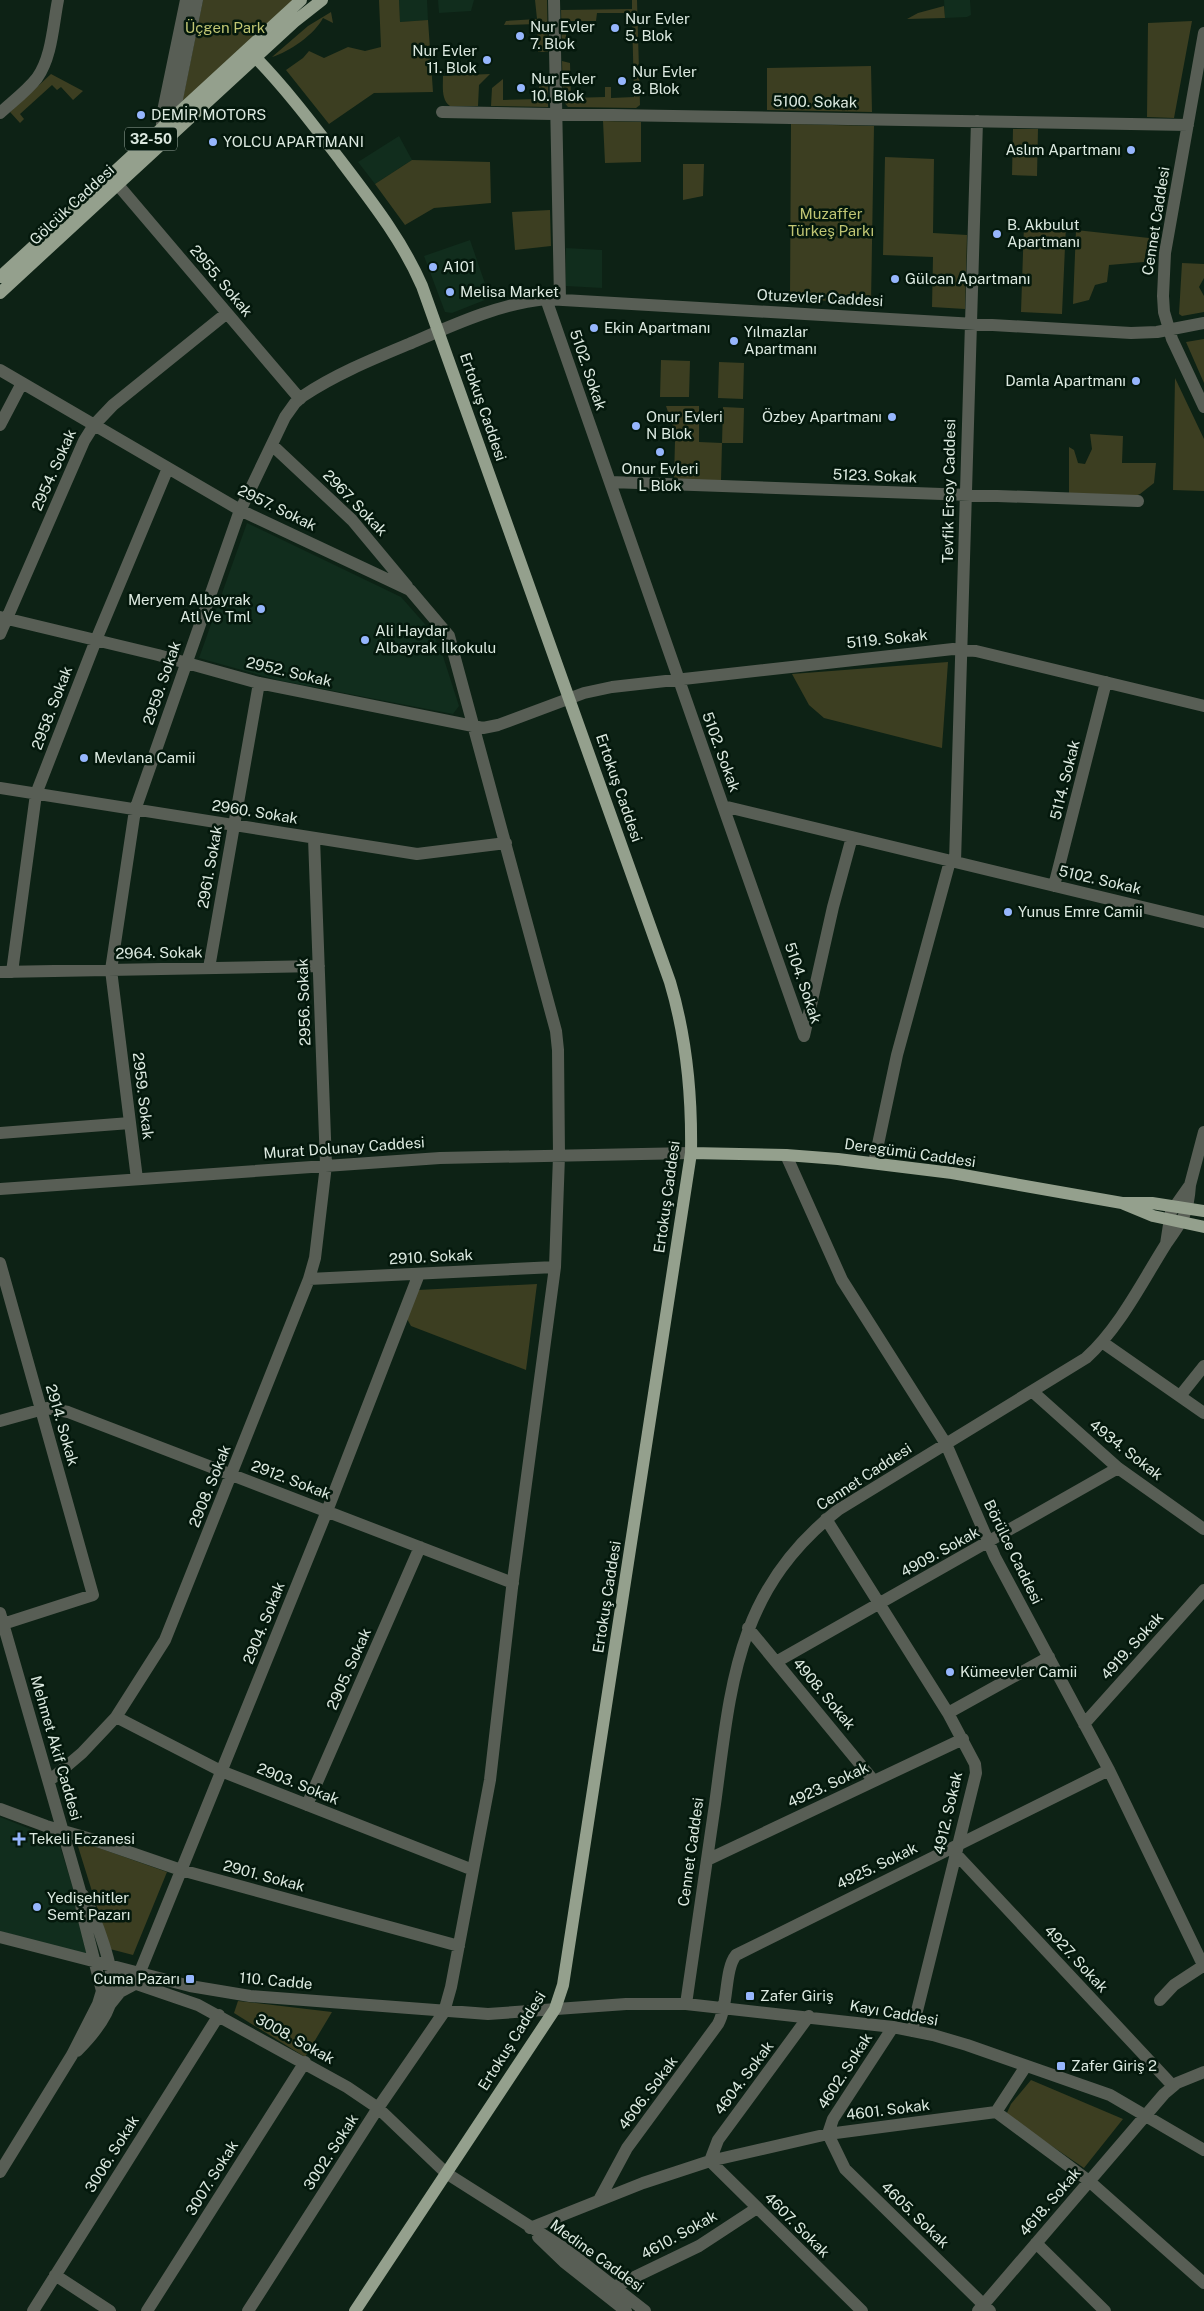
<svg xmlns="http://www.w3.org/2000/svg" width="1204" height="2311" font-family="'Public Sans',sans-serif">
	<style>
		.built { fill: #112d1d }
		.green { fill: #3c3e21 }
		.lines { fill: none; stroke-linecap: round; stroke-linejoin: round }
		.minor { stroke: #585e55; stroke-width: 12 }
		.major { stroke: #94a08d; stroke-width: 12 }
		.poi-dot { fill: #96b6fd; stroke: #04180c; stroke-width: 2 }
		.labels { text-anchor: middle; stroke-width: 5; stroke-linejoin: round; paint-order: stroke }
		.shield { fill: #04180c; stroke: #9baaa0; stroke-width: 1 }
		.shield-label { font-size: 14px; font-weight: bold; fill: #dce9e0 }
		.poi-label { font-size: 15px; fill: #dce9e0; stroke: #04180c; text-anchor: start }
		.park-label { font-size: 15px; fill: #c0c573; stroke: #04180c }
		.street-label { font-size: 15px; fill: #dce9e0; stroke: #04180c }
	</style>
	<rect width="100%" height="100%" fill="#0d2215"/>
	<path class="built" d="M399,0H427L428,20L400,22Z
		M438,0H474L471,11L439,13Z
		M944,0H970L971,15L967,17L945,18Z
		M399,136L412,160L375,184L358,162Z
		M470,240L490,298L452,313L445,312L424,256Z
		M566,248L602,250V288L566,286Z
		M247,523L401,597L431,631L441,650L459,706L453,714L277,680L199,658Z
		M0,1817L58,1840L75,1894L87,1956L0,1931Z"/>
	<path class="green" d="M203,0H293L182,103Z
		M379,0H399L400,22L428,20L433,92L374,93L329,124L286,70L303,58L309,51L324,58L348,47L365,51L381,47Z
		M535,0H547L548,52H538L537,24L504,25L506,21L537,19Z
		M632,0H637L640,105L636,108L568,107L563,101L562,61L570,63L571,98L605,97V87H611V98L634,97L632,13H597L596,21H566V50L562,51L561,10L632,9Z
		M944,6L945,18L907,19L918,13Z
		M331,12L333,23L323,18C315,34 289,52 272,57L308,26Z
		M1192,21L1174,118L1147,117L1148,23Z
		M871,66L872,112L767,110V68Z
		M51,74L83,91L73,100L61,87L57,90L52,85L20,114L24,119L20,123L10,112Z
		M490,74L479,85L478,106H450C441,100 443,86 443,76Z
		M539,77H548V107L491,106L492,88L503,79V100L539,99Z
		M603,121L641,122V162L605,163Z
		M791,124L874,126L871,303L790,299Z
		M1013,129H1038L1037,176L1012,175Z
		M885,157L934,159L933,233L967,235L965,309L932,307L933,257L883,255Z
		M412,160L490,162L491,203L434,208L405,225L375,184Z
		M683,164H704L703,196L683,200Z
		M550,210L551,246L515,250L512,212Z
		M1024,224L1066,225L1062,314L1021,312Z
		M1076,230L1149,238L1144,262L1109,265L1107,282L1095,285L1089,300L1073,304Z
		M1182,263L1204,264V278L1199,287L1204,296V312L1182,316L1179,314Z
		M1204,339V383L1186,342Z
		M661,360L690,361L689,397H660Z
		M719,362L744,363L743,399L718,398Z
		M1175,378L1204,439V491L1173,490Z
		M666,406H699V442L722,443L723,407L744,408L743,443H722L721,481L674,479L675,441H678Z
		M1090,434L1123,436L1122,463H1156L1154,483L1140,494L1135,496L1069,493V447L1074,450L1078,463L1085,464L1092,449Z
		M948,662L942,748L824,718L809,705L792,674Z
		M537,1284L526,1370L411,1326L407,1319L418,1290Z
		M76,1840L167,1872L133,1955L110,1949Z
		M238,2001L332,2012L305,2057L234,2013Z
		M1031,2080L1123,2119L1084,2168L1006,2115L1011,2104Z"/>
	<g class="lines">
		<path class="minor" d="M554,0L560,299
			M1204,33L1165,253L1163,296L1164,312L1172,339L1204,407
			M442,112L1188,125
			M0,113C12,102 27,91 37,78C52,57 53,25 58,0
			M174,123V114L197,0
			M167,134L162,124V116L186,0
			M118,185L300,399
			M546,299L723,806L1204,922
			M0,370L240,510L410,590L449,636L556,1031L558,1050L559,1156L555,1267L512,1588L490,1780L451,1987L444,2012L378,2108L248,2311
			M0,425L22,383
			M272,445L352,520L407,586
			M610,482L1138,501
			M0,617L158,655L259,683L483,728L498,725L584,693L612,687L953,649L976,651L1204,706
			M0,634L84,441L94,425L113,405L227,313
			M0,788L417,854L506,843
			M723,806L804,1036L833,907L852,837
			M955,862L977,121
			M1054,886L1106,682
			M209,968L259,683
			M0,972L319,966
			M12,972L36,794L96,640L168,468
			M0,1133L130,1123
			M786,1155L842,1280L946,1444L995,1557L1109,1770L1204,1967
			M874,1163L897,1055L950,861
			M137,1179L111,970L135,810L239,513L285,417L295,403L303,396C336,374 373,359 409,344C453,325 498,304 546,299L1131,333L1157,332L1204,323
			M1190,1185C1188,1214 1183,1220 1166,1244L1171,1212Z
			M1190,1185L1204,1132
			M0,1189L440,1158L691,1153
			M0,1263L93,1595L3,1624
			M309,1279L555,1267
			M1102,1342L1204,1413
			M1033,1392L1118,1468L1204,1529
			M1180,1396L1204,1366
			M0,1421L47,1408L68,1412L513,1583
			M826,1519L948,1713L975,1764L976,1773L912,2031
			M0,1613L80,1891L82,1912L102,1991L98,2004L72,2055L0,2172
			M748,1628L874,1781
			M776,1662L1118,1468
			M948,1713L1049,1657
			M116,1717L221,1771L473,1870
			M1084,1724L1204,1590
			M49,1781L82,1753L116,1717L165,1640L309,1279L315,1258L326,1165L314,838
			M307,1805L420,1547
			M0,1809L46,1826L91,1839L181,1870L459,1946
			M956,1854L1173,2086
			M707,1860L963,1739
			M0,1937L190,1986L250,1996L488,2014L626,2004H686L893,2027L933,2035L967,2045L1110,2095L1204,2150
			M128,1981L198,2005L347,2087L378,2108L446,2173L567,2250L645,2311
			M1160,2000L1174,1985L1203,1966
			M686,2004C696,1937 705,1871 715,1804C731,1686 735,1591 838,1510L1086,1358C1120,1327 1142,1282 1166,1244
			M108,2007L120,1992L135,1984L327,1511L419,1274
			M809,2016L718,2140L710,2161L862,2311
			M893,2027L833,2119L828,2134L845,2169L990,2311
			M77,2051C91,2037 108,2017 112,1997C117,1974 95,1915 83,1895
			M996,2112L1026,2066
			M599,2200L627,2148L718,2024C729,2004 724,1970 736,1955L1109,1770
			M530,2228L643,2183L710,2161L828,2134L996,2112L1089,2181L1204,2283
			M538,2237L564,2262L626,2311
			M1036,2243L1105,2311
			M55,2275L110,2311
			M614,2287L699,2246L757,2208
			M33,2311L219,2015
			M147,2311L305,2062
			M978,2311L1164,2094L1177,2083L1204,2072"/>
		<path class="major" d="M256,58C287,90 314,126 341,161C372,202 402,240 422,286L670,982C687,1039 692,1094 691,1153L563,1985L555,2009L355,2311
			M0,277L301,0
			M0,293L294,22L322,0
			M691,1153L786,1155L838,1159L952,1173L1122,1203H1152L1204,1211
			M1124,1204L1153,1216L1204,1227"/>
	</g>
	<g class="poi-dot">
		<circle cx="615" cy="28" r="5"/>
		<circle cx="520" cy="36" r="5"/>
		<circle cx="487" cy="60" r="5"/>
		<circle cx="622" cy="81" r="5"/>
		<circle cx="521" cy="88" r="5"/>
		<circle cx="141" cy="115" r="5"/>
		<circle cx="213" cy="142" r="5"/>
		<circle cx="1131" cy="150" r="5"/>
		<circle cx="997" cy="234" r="5"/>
		<circle cx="433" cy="267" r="5"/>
		<circle cx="895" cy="279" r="5"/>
		<circle cx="450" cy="292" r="5"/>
		<circle cx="594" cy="328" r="5"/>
		<circle cx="734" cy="341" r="5"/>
		<circle cx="1136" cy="381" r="5"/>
		<circle cx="892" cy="417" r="5"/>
		<circle cx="636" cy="426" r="5"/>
		<circle cx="660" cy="452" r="5"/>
		<circle cx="261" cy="609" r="5"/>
		<circle cx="365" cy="640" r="5"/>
		<circle cx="84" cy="758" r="5"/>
		<circle cx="1008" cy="912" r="5"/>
		<circle cx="950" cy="1672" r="5"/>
		<path d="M16.5 1831.5h5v5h5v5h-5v5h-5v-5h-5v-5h5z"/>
		<circle cx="37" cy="1907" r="5"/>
		<rect x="185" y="1974" width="10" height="10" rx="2.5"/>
		<rect x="745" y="1991" width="10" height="10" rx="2.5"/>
		<rect x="1056" y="2061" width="10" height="10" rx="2.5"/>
	</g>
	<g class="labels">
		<rect class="shield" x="125" y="127.5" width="52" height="23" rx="4"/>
		<g class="shield-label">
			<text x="151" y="144">32-50</text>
		</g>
		<g class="poi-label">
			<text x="625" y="24">Nur Evler<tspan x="625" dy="17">5. Blok</tspan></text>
			<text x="530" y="32">Nur Evler<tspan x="530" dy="17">7. Blok</tspan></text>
			<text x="477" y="56" text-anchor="end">Nur Evler<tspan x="477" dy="17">11. Blok</tspan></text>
			<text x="632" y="77">Nur Evler<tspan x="632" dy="17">8. Blok</tspan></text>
			<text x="531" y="84">Nur Evler<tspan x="531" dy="17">10. Blok</tspan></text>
			<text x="151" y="120">DEMİR MOTORS</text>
			<text x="223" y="147">YOLCU APARTMANI</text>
			<text x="1121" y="155" text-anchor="end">Aslım Apartmanı</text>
			<text x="1007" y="230">B. Akbulut<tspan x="1007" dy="17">Apartmanı</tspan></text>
			<text x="443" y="272">A101</text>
			<text x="905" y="284">Gülcan Apartmanı</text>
			<text x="460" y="297">Melisa Market</text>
			<text x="604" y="333">Ekin Apartmanı</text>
			<text x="744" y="337">Yılmazlar<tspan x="744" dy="17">Apartmanı</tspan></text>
			<text x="1126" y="386" text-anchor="end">Damla Apartmanı</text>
			<text x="646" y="422">Onur Evleri<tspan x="646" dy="17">N Blok</tspan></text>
			<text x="882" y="422" text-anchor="end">Özbey Apartmanı</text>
			<text x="660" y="474" text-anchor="middle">Onur Evleri<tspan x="660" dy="17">L Blok</tspan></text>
			<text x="251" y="605" text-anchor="end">Meryem Albayrak<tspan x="251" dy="17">Atl Ve Tml</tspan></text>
			<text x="375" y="636">Ali Haydar<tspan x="375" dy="17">Albayrak İlkokulu</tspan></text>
			<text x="94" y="763">Mevlana Camii</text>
			<text x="1018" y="917">Yunus Emre Camii</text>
			<text x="960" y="1677">Kümeevler Camii</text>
			<text x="29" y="1844">Tekeli Eczanesi</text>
			<text x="47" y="1903">Yedişehitler<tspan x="47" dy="17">Semt Pazarı</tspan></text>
			<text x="180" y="1984" text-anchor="end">Cuma Pazarı</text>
			<text x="760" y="2001">Zafer Giriş</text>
			<text x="1071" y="2071">Zafer Giriş 2</text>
		</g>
		<g class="park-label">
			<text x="225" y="33">Üçgen Park</text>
			<text x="831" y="219">Muzaffer<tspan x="831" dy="17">Türkeş Parkı</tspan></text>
		</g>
		<g class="street-label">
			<text transform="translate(815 102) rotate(1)" y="5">5100. Sokak</text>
			<text transform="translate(72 205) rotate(-43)" y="5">Gölcük Caddesi</text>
			<text transform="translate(1156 221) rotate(-81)" y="5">Cennet Caddesi</text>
			<text transform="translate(221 281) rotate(50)" y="5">2955. Sokak</text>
			<text transform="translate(820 298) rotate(3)" y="5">Otuzevler Caddesi</text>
			<text transform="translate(588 370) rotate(71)" y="5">5102. Sokak</text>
			<text transform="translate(483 407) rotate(71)" y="5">Ertokuş Caddesi</text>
			<text transform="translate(54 470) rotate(-66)" y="5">2954. Sokak</text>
			<text transform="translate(875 476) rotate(2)" y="5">5123. Sokak</text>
			<text transform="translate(949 491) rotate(-89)" y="5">Tevfik Ersoy Caddesi</text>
			<text transform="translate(355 503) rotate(46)" y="5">2967. Sokak</text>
			<text transform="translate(277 508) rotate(26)" y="5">2957. Sokak</text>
			<text transform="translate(887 639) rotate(-6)" y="5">5119. Sokak</text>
			<text transform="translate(289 672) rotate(13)" y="5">2952. Sokak</text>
			<text transform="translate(162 683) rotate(-71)" y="5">2959. Sokak</text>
			<text transform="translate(52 708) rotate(-69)" y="5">2958. Sokak</text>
			<text transform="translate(721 752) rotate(70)" y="5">5102. Sokak</text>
			<text transform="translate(1065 780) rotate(-76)" y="5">5114. Sokak</text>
			<text transform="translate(619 788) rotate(71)" y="5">Ertokuş Caddesi</text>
			<text transform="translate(255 812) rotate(9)" y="5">2960. Sokak</text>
			<text transform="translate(210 867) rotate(-80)" y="5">2961. Sokak</text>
			<text transform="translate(1100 880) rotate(13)" y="5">5102. Sokak</text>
			<text transform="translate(159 953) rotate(-1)" y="5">2964. Sokak</text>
			<text transform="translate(803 983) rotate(71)" y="5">5104. Sokak</text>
			<text transform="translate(304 1002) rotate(-92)" y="5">2956. Sokak</text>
			<text transform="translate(143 1096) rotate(83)" y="5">2959. Sokak</text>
			<text transform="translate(344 1148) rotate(-4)" y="5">Murat Dolunay Caddesi</text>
			<text transform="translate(910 1153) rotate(8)" y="5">Deregümü Caddesi</text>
			<text transform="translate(667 1197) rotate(-82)" y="5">Ertokuş Caddesi</text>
			<text transform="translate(431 1257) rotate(-3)" y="5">2910. Sokak</text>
			<text transform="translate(62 1425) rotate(74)" y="5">2914. Sokak</text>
			<text transform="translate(1126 1450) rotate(38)" y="5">4934. Sokak</text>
			<text transform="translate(864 1477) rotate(-33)" y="5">Cennet Caddesi</text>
			<text transform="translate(291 1480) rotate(21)" y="5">2912. Sokak</text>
			<text transform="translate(210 1486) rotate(-68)" y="5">2908. Sokak</text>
			<text transform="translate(940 1552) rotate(-29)" y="5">4909. Sokak</text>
			<text transform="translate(1013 1552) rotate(64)" y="5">Börülce Caddesi</text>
			<text transform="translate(607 1597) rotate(-81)" y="5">Ertokuş Caddesi</text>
			<text transform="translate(264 1623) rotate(-68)" y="5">2904. Sokak</text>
			<text transform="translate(1132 1646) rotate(-48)" y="5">4919. Sokak</text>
			<text transform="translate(349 1669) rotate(-66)" y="5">2905. Sokak</text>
			<text transform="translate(824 1694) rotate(50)" y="5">4908. Sokak</text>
			<text transform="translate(56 1748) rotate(74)" y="5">Mehmet Akif Caddesi</text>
			<text transform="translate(298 1784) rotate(22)" y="5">2903. Sokak</text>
			<text transform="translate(828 1785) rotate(-25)" y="5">4923. Sokak</text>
			<text transform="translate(948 1813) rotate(-77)" y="5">4912. Sokak</text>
			<text transform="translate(691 1852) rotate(-82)" y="5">Cennet Caddesi</text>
			<text transform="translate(877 1866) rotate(-26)" y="5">4925. Sokak</text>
			<text transform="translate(264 1876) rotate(15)" y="5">2901. Sokak</text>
			<text transform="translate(1076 1959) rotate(47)" y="5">4927. Sokak</text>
			<text transform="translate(276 1981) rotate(5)" y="5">110. Cadde</text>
			<text transform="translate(894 2013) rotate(10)" y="5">Kayı Caddesi</text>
			<text transform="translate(295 2039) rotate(29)" y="5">3008. Sokak</text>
			<text transform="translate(512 2041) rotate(-58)" y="5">Ertokuş Caddesi</text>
			<text transform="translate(845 2071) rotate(-57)" y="5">4602. Sokak</text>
			<text transform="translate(744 2078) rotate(-53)" y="5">4604. Sokak</text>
			<text transform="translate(648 2093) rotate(-53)" y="5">4606. Sokak</text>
			<text transform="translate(888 2110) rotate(-7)" y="5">4601. Sokak</text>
			<text transform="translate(331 2152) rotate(-57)" y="5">3002. Sokak</text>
			<text transform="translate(112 2154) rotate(-58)" y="5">3006. Sokak</text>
			<text transform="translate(212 2178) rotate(-58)" y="5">3007. Sokak</text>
			<text transform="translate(1050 2202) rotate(-49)" y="5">4618. Sokak</text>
			<text transform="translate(915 2215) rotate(44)" y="5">4605. Sokak</text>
			<text transform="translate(797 2225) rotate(45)" y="5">4607. Sokak</text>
			<text transform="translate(679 2235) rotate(-29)" y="5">4610. Sokak</text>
			<text transform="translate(597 2256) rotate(36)" y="5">Medine Caddesi</text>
		</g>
	</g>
</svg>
